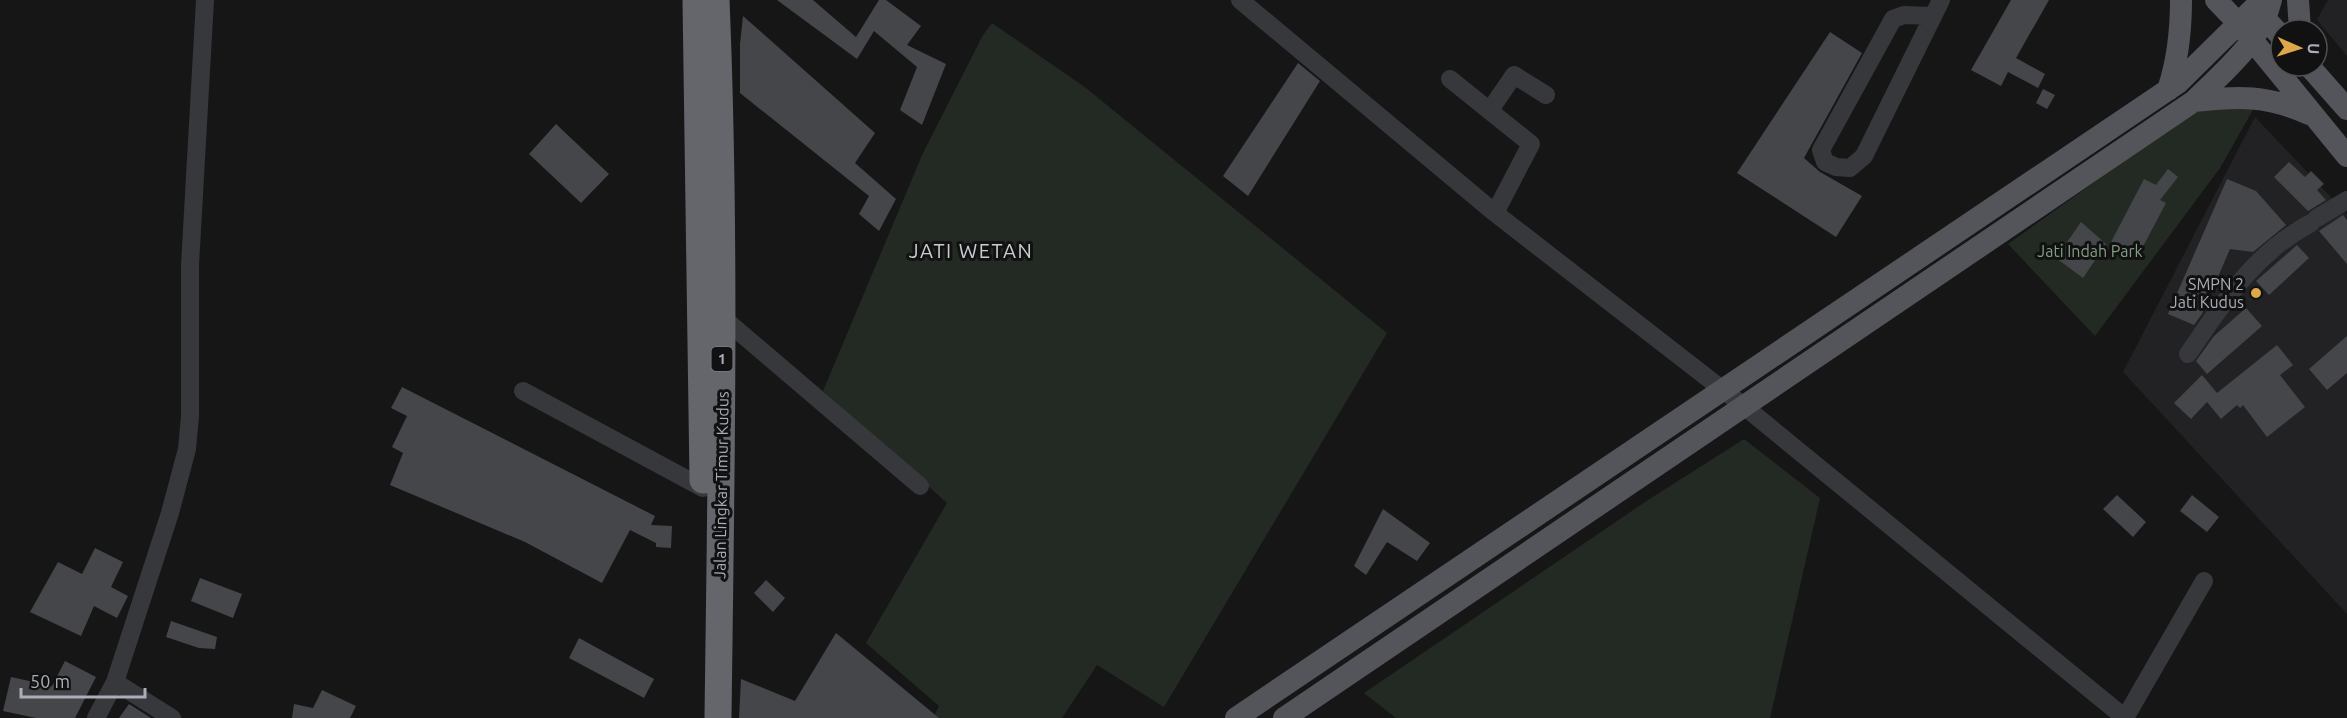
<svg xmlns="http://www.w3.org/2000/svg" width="2347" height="718" font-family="Ubuntu,sans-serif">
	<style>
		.built { fill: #222224 }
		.green { fill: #232a23 }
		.building { fill: #45464a }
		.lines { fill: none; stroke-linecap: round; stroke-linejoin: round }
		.minor { stroke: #37383c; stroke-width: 18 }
		.major { stroke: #54555b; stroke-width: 22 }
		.highway { stroke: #64666c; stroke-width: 27 }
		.poi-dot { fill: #dca849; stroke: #111112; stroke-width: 2 }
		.labels { text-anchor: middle; stroke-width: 6; stroke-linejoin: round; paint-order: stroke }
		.shield { fill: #111112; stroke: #7c7f85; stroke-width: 1.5 }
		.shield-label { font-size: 15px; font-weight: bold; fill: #aaaeb6 }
		.park-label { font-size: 16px; fill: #839f84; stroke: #111112 }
		.poi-label { font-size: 16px; fill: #aaaeb6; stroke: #111112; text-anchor: end }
		.street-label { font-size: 16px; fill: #aaaeb6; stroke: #111112 }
		.quarter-label { font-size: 20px; letter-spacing: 1.5px; fill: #caccd2; stroke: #111112 }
	</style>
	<rect width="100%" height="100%" fill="#161617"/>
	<path class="built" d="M2328,0H2347V56L2317,20Z
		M2255,117L2347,214V614L2123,372Z"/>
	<path class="green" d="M992,23L1086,88L1387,333L1164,707L1097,665L1062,718H933L939,706L866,643L947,503L823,391L923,153L983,35Z
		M2226,102L2254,108L2220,168L2095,336L2008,244L2190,114Z
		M1744,439L1820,498L1770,718H1396L1364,693L1648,500Z"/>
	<path class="building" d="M777,0H813L856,37L879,0H886L921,26L907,45L946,64L922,125L900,110L917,67L874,31L857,59Z
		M2011,0H2049L2016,58L2045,74L2038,88L2008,72L2001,86L1971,70Z
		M743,16L875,133L855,163L896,199L879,231L859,214L869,196L740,93V44Z
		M1830,32L1862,53L1804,158L1820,172L1862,196L1836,237L1737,173Z
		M1298,63L1320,81L1248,196L1223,176Z
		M2043,89L2055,95L2047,109L2036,103Z
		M556,124L609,174L581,203L529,154Z
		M2289,162L2305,177L2311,171L2324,184L2317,190L2326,200L2308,211L2274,177Z
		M2168,169L2178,177L2160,200L2166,203L2138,256L2111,242L2144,179L2156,185Z
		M2227,179L2256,191L2286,225L2253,252L2230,249L2202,314L2194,325L2168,314Z
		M2343,215L2347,220V264L2319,231Z
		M2081,222L2106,244L2083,278L2056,258Z
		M2297,245L2309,258L2269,295L2256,281Z
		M2246,308L2262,326L2207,374L2196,361L2214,336Z
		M2347,336V373L2327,390L2309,369Z
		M2277,345L2293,365L2280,375L2305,407L2267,437L2243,405L2240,408L2237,405L2221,419L2207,402L2191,419L2174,403L2202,375L2217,393Z
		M402,387L655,516L651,525L672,526L671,548L656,547V543L630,530L602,583L525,542L390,485L403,453L392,447L407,416L391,408Z
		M2117,495L2146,522L2133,537L2103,509Z
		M2192,495L2219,517L2207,532L2180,511Z
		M1383,509L1430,543L1417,561L1387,542L1366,575L1354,566Z
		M95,548L123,562L111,587L128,596L117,618L94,606L81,636L30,612L58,562L82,574Z
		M200,578L242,594L233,618L191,601Z
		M766,580L785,598L773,612L754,593Z
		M171,621L217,637L215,649L199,648L166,637Z
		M836,633L939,718H739L741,679L795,701Z
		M579,638L654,679L644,698L569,658Z
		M65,661L96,677L75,718H36L3,711L11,677L52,686Z
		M322,690L356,706L350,718H292L294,704L313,708Z
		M129,704L151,718H119Z"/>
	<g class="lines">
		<path class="minor" d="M1240,0L1495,213L1745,407L2125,718
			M1932,16L1904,15L1893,19L1821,150L1825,162L1836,167L1850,168L1864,156L1941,0
			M1450,79L1531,144L1495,213
			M1490,110L1514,75L1546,95
			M2317,218L2347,200
			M722,317L920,486
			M2188,354C2224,302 2253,254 2311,223
			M523,391L703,488
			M115,682L172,718
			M96,718L115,682L170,513L187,449L190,416V265L205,0
			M2125,718L2204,581"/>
		<path class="major" d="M2216,0L2239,24L2347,156
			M2298,0L2300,30
			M2257,10L2281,36
			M2309,66L2347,109
			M2168,90C2178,60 2181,32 2181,0
			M2194,101C2239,96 2267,95 2309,114
			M1236,718L2178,83L2255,7L2271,0
			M1284,718L2194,101C2223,72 2262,41 2271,0"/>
		<path class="highway" d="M696,0L703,480
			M716,0C726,239 721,479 718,718"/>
	</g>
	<circle class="poi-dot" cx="2256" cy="293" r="6"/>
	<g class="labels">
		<rect class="shield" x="711.5" y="347" width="21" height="24" rx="4.5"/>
		<g class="shield-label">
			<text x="722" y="364">1</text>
		</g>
		<g class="park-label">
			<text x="2090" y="257">Jati Indah Park</text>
		</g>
		<g class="poi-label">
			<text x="2244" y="290">SMPN 2<tspan x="2244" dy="18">Jati Kudus</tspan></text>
		</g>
		<g class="street-label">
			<text transform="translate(721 485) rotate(-89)" y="6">Jalan Lingkar Timur Kudus</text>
		</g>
		<g class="quarter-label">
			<text x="971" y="258">JATI WETAN</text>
		</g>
	</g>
	<g transform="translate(2299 48) rotate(93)"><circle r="28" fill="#111112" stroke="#4e5054" stroke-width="1.5"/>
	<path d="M0-4.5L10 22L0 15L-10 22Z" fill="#dca849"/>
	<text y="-9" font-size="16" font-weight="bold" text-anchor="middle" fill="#aaaeb6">U</text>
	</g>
	<path d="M21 688v9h124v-9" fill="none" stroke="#aaaeb6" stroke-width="3"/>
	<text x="30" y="688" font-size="18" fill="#aaaeb6" stroke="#111112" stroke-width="4.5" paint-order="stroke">50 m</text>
</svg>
